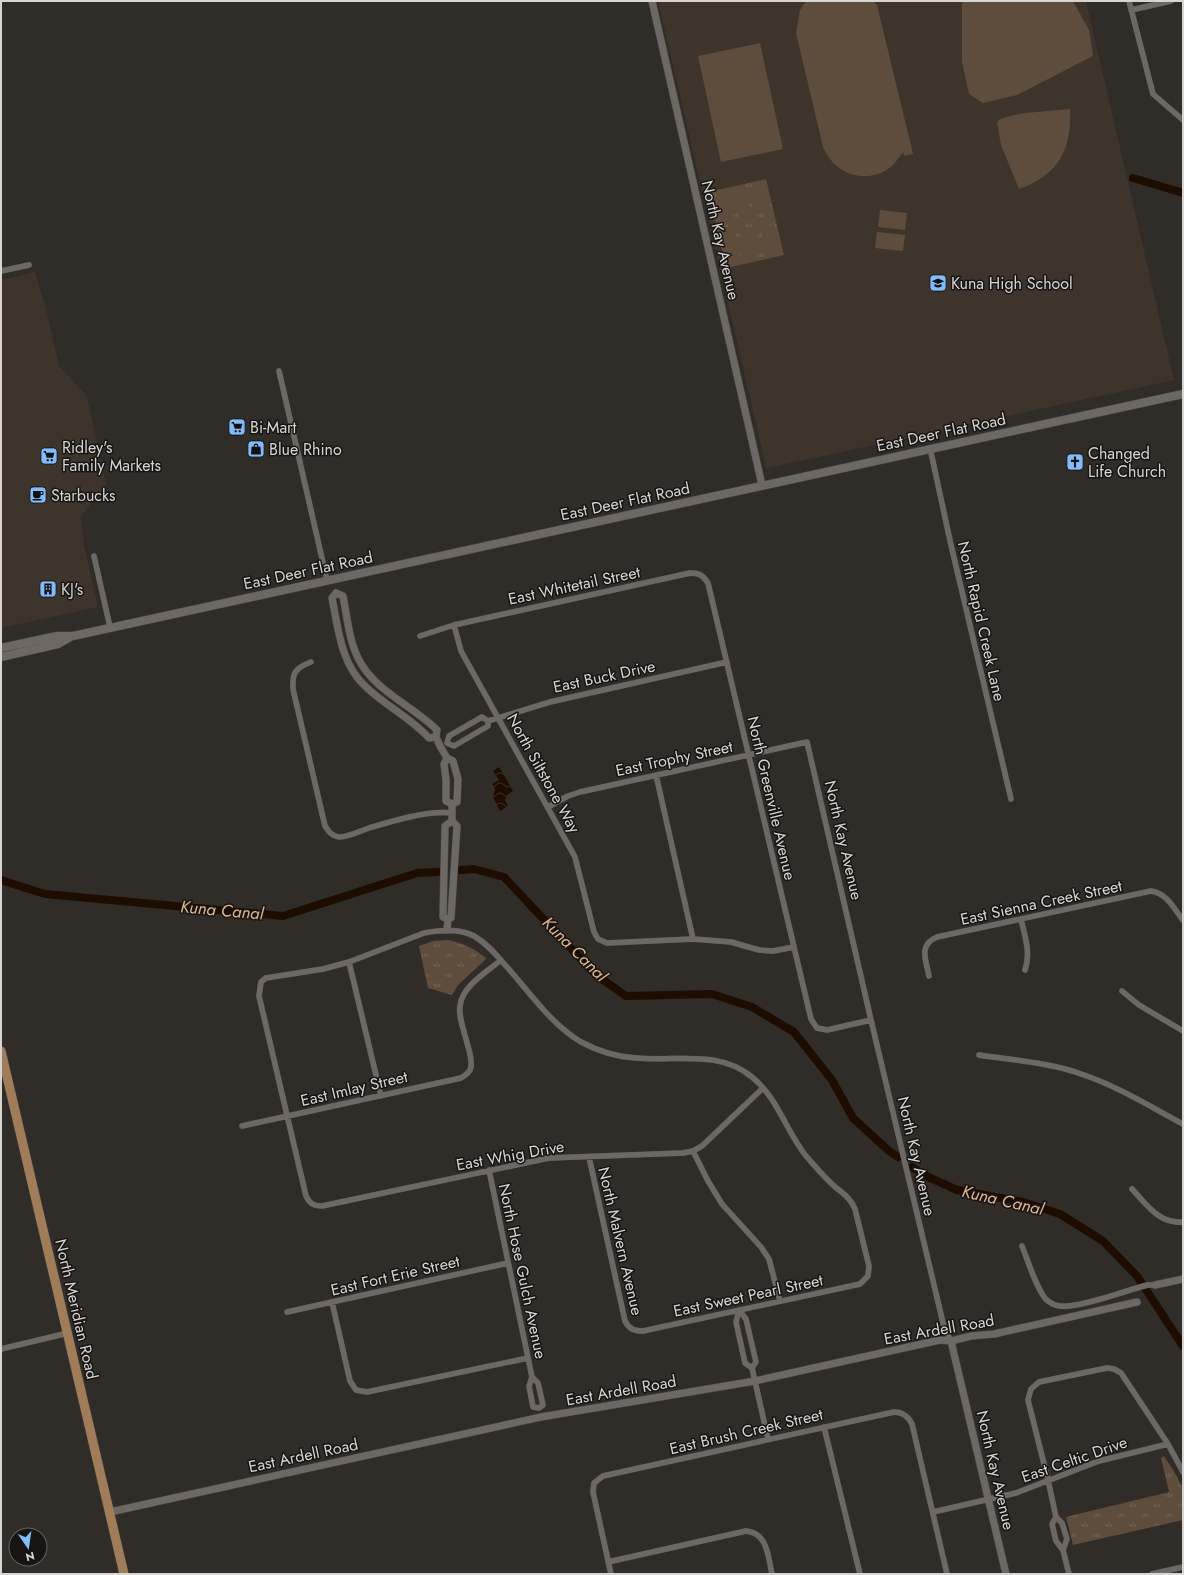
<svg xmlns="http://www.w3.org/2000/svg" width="1184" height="1575" font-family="Jost,sans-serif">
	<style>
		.built { fill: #3d342c }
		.park { fill: url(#park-tufts) }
		.pitch { fill: #5e4d3c }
		.water { fill: url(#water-waves) }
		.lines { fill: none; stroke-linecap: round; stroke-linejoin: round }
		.canal { stroke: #1d0c00; stroke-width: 8 }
		.minor-casing { stroke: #4a4743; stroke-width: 6 }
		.tertiary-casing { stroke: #4a4743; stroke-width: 8 }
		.secondary-casing { stroke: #4a4743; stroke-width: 9 }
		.primary-casing { stroke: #4a4743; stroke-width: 10 }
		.minor { stroke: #6d6864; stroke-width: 5.5 }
		.tertiary { stroke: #6d6864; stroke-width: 7 }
		.secondary { stroke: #6d6864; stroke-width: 8 }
		.primary { stroke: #a07d58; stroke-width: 9 }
		.labels { text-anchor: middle; stroke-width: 3; stroke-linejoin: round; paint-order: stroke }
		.street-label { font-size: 16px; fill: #d7d4d2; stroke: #171513 }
		.poi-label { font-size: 16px; fill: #d7d4d2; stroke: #171513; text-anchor: start }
		.water-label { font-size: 17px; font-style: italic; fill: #e0b68c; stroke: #171513 }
	</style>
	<defs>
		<pattern id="park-tufts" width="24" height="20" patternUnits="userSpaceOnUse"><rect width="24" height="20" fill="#5e4d3c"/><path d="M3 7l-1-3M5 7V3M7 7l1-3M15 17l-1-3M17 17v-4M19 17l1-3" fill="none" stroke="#746657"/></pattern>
		<pattern id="water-waves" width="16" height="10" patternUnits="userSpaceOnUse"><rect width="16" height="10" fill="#1d0c00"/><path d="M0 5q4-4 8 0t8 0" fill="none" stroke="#3d2e24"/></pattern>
	</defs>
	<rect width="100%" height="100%" fill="#302c28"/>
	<path class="built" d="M658,1H1086L1174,380L768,468L766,467Z
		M35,272L47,313L59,366L87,396L106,485L81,516L84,545L98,607L1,628V280Z"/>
	<path class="park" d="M766,179L784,255L726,268L709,192Z
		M448,940C463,943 474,948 486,958V959L458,985L452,995L428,988L419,946L433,941Z
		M1164,1456C1171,1467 1179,1478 1183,1490C1184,1497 1183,1512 1183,1520L1073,1545L1066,1517L1169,1492L1161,1458Z"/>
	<path class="pitch" d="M806,1H873L877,5L913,154L904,156L903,152C900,156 897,161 893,165C879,179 853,180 838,167C831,162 827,155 823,147L796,33L800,10Z
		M962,1H1073L1089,30L1093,56L1017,95L983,103L969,94L962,62Z
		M760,43L783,149L721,162L698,56Z
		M1070,109C1072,150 1058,175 1019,189L1001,145L997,122C1006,112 1055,111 1070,109Z
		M764,186L770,211L758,214L752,188Z
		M745,190L751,215L739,218L733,193Z
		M726,194L732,220L720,223L714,197Z
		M880,210L907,213L905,230L878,227Z
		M773,224L779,250L767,252L761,227Z
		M754,229L760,254L748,257L742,231Z
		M877,232L905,235L903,251L875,248Z
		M735,233L740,258L728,261L723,236Z"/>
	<path class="water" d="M499,767L513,791L507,795L505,800L508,806L500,811L493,797L495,789L492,784L499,780L493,771Z"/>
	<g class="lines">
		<path class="canal" d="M1133,178L1183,193
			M460,870L474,869L504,877L596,975L626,996L712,994L752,1007L794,1032L832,1080L853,1118L889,1151L898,1157
			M1,880L45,894L283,916L417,873L438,872
			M912,1167L924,1175L957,1190L1023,1202L1060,1214L1103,1241L1137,1276L1183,1346"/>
		<g class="minor-casing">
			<path id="minor" d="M1129,1L1153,94L1183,120
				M1131,10L1171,1
				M1,271L29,265
				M279,371L327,580
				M930,448L951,545L1011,799
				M94,556L110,627
				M454,625L461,651L575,857L594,932L598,939L607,943L693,939L731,942L759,950L773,951L794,947
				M420,636L454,625L690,573C699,573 703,575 708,583L811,1019L817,1028L827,1030L871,1020
				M311,662C295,668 292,673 293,689L325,826C329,832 332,836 339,837C349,837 360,831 369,828C392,821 428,810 452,813
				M482,717L488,721V726L454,746L447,743L449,736Z
				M488,721L550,702L727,662
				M656,775L693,939
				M548,807L568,796L580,792L807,742L871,1020L944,1327L951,1341
				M1021,919C1025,937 1031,953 1025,970
				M349,962L381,1096
				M929,976C926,960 918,945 937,937L1151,891C1167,893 1174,909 1183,920
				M1122,991L1139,1005L1183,1031
				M979,1055C1012,1060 1053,1063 1084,1075C1119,1087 1151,1107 1183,1124
				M242,1126L461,1078C464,1076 468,1074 470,1070C476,1058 457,1022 460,1006C462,986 487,972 501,960
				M693,1151L708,1181L722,1204L761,1247L769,1259L780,1301
				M589,1157L625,1321C629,1329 634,1331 643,1331L860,1284L868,1276L869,1266L855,1209C850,1197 842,1193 833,1185C823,1176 815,1166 806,1156C786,1131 778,1098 752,1077C718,1049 676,1062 636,1058C617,1057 598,1051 581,1042C551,1024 530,993 507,967C497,956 488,944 474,936C459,928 440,930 424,933L349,962L323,969L266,978L261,982L259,996L306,1196C310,1204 314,1206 322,1206L549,1158L683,1153L693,1151L702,1146L763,1088
				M489,1170L532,1377
				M1132,1189C1147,1205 1159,1224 1183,1222
				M1022,1246C1027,1258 1038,1294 1048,1301C1053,1305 1061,1307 1068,1306C1092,1304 1123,1291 1148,1285H1155
				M332,1302L350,1381L356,1390L367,1392L528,1358
				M739,1310L746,1319L756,1362L752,1368L745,1363L736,1322Z
				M287,1312L508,1263
				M1,1349L68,1333
				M752,1368L768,1439
				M532,1377L538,1383L543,1405L539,1408L533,1407L529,1386Z
				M824,1427L860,1574
				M933,1512L1016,1493L1099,1461L1168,1444
				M1056,1517L1052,1524L1056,1541L1063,1550L1067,1539L1062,1523L1056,1517L1048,1480L1028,1400L1031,1389L1039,1382L1107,1368L1114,1369L1121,1373L1168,1444L1183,1472
				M1063,1550L1069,1574
				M608,1562L746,1531C768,1533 768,1557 772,1574
				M611,1574L593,1492L594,1483L603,1476L894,1412C903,1412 908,1416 912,1424L947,1574
				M1152,1574L1183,1567"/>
		</g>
		<g class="tertiary-casing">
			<path id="tertiary" d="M652,1L762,485
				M336,593L343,596C347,616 349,640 358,658C374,691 412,705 437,730L436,737L440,746L447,758L453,761L458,779L457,802L452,804
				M336,593L332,598C338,628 341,664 365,686C384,705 410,717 429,738L436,737
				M447,758L444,764L446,780V801L452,804
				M448,919L443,917L445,826L452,821
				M447,930L448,919L451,918L457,826L452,821V804
				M1155,1285L1183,1279
				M951,1341L1006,1574
				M110,1512L541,1417L755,1381L940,1340L951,1341L971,1336L994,1334L1137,1302"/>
		</g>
		<g class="secondary-casing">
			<path id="secondary" d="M1,648L57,636H73L1183,394
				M1,657L58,644L72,636"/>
		</g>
		<g class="primary-casing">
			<path id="primary" d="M1,1051L124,1574"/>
		</g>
		<use href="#minor" class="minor"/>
		<use href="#tertiary" class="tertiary"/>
		<use href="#secondary" class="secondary"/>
		<use href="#primary" class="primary"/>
	</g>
	<defs>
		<g id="school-square" transform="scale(0.9)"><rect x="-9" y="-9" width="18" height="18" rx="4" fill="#83bcfb" stroke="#171513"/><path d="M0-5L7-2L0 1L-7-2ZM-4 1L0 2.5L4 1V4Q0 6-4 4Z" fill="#111"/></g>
		<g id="supermarket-square" transform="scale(0.9)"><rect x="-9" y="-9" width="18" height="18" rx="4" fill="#83bcfb" stroke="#171513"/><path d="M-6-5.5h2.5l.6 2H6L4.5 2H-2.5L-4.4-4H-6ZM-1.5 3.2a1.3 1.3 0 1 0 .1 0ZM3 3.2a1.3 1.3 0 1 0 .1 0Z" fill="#111"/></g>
		<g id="shop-square" transform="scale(0.9)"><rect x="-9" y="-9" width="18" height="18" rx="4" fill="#83bcfb" stroke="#171513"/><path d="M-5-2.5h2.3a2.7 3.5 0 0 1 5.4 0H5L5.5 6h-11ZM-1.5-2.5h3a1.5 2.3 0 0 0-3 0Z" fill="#111"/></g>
		<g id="church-square" transform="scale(0.9)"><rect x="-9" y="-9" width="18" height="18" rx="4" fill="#83bcfb" stroke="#171513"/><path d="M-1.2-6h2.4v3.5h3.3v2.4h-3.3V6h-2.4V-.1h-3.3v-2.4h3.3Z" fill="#111"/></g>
		<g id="cafe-square" transform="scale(0.9)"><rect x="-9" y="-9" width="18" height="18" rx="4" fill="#83bcfb" stroke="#171513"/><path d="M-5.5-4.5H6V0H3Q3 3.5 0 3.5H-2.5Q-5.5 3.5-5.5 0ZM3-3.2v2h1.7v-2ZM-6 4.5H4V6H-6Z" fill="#111"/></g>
		<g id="building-square" transform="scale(0.9)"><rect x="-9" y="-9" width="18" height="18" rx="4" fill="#83bcfb" stroke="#171513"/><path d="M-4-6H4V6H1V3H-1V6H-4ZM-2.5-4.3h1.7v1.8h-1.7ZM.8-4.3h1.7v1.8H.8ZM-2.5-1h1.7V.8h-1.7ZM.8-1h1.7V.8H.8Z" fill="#111"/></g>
	</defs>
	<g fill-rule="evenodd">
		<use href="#school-square" x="938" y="283"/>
		<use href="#supermarket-square" x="237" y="427"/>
		<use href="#shop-square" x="256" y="449"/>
		<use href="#supermarket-square" x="49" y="456"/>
		<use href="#church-square" x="1075" y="462"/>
		<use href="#cafe-square" x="38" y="495"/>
		<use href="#building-square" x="48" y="589"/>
	</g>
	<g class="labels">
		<g class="street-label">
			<text transform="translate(721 240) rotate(77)" y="6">North Kay Avenue</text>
			<text transform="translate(941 432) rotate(-12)" y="6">East Deer Flat Road</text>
			<text transform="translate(625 501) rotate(-12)" y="6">East Deer Flat Road</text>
			<text transform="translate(308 570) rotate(-12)" y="6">East Deer Flat Road</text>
			<text transform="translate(574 585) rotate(-12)" y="6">East Whitetail Street</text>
			<text transform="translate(982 621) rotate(77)" y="6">North Rapid Creek Lane</text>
			<text transform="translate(604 676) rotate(-12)" y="6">East Buck Drive</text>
			<text transform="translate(674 758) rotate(-12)" y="6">East Trophy Street</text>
			<text transform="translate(544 773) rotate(61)" y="6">North Siltstone Way</text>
			<text transform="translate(772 798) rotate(77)" y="6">North Greenville Avenue</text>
			<text transform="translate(844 840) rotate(77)" y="6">North Kay Avenue</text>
			<text transform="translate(1041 902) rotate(-12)" y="6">East Sienna Creek Street</text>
			<text transform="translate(354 1088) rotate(-13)" y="6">East Imlay Street</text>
			<text transform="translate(510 1155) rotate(-10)" y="6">East Whig Drive</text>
			<text transform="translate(917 1156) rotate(77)" y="6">North Kay Avenue</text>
			<text transform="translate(621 1241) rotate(77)" y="6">North Malvern Avenue</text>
			<text transform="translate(523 1271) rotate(78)" y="6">North Hose Gulch Avenue</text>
			<text transform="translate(395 1275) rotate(-13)" y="6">East Fort Erie Street</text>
			<text transform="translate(748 1295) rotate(-12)" y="6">East Sweet Pearl Street</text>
			<text transform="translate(77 1309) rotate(77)" y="6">North Meridian Road</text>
			<text transform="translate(939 1329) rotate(-10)" y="6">East Ardell Road</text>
			<text transform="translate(621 1390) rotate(-10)" y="6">East Ardell Road</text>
			<text transform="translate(746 1431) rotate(-13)" y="6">East Brush Creek Street</text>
			<text transform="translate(303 1455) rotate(-12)" y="6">East Ardell Road</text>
			<text transform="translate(1074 1459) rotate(-19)" y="6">East Celtic Drive</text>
			<text transform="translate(996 1470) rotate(77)" y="6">North Kay Avenue</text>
		</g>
		<g class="poi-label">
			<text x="951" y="289">Kuna High School</text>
			<text x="250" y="433">Bi-Mart</text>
			<text x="62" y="453">Ridley's<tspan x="62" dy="18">Family Markets</tspan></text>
			<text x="269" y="455">Blue Rhino</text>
			<text x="1088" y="459">Changed<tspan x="1088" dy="18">Life Church</tspan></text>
			<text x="51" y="501">Starbucks</text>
			<text x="61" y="595">KJ's</text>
		</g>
		<g class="water-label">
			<text transform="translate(222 910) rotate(5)" y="6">Kuna Canal</text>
			<text transform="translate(575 949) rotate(45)" y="6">Kuna Canal</text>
			<text transform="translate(1003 1200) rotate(13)" y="6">Kuna Canal</text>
		</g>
	</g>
	<rect width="1184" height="1575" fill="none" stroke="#d7d4d2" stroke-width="4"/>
	<g transform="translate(28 1547) rotate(167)"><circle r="19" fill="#171513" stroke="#64615f"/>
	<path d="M0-3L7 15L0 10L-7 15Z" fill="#83bcfb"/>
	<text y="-6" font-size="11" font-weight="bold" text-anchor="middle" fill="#d7d4d2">N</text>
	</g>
</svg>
